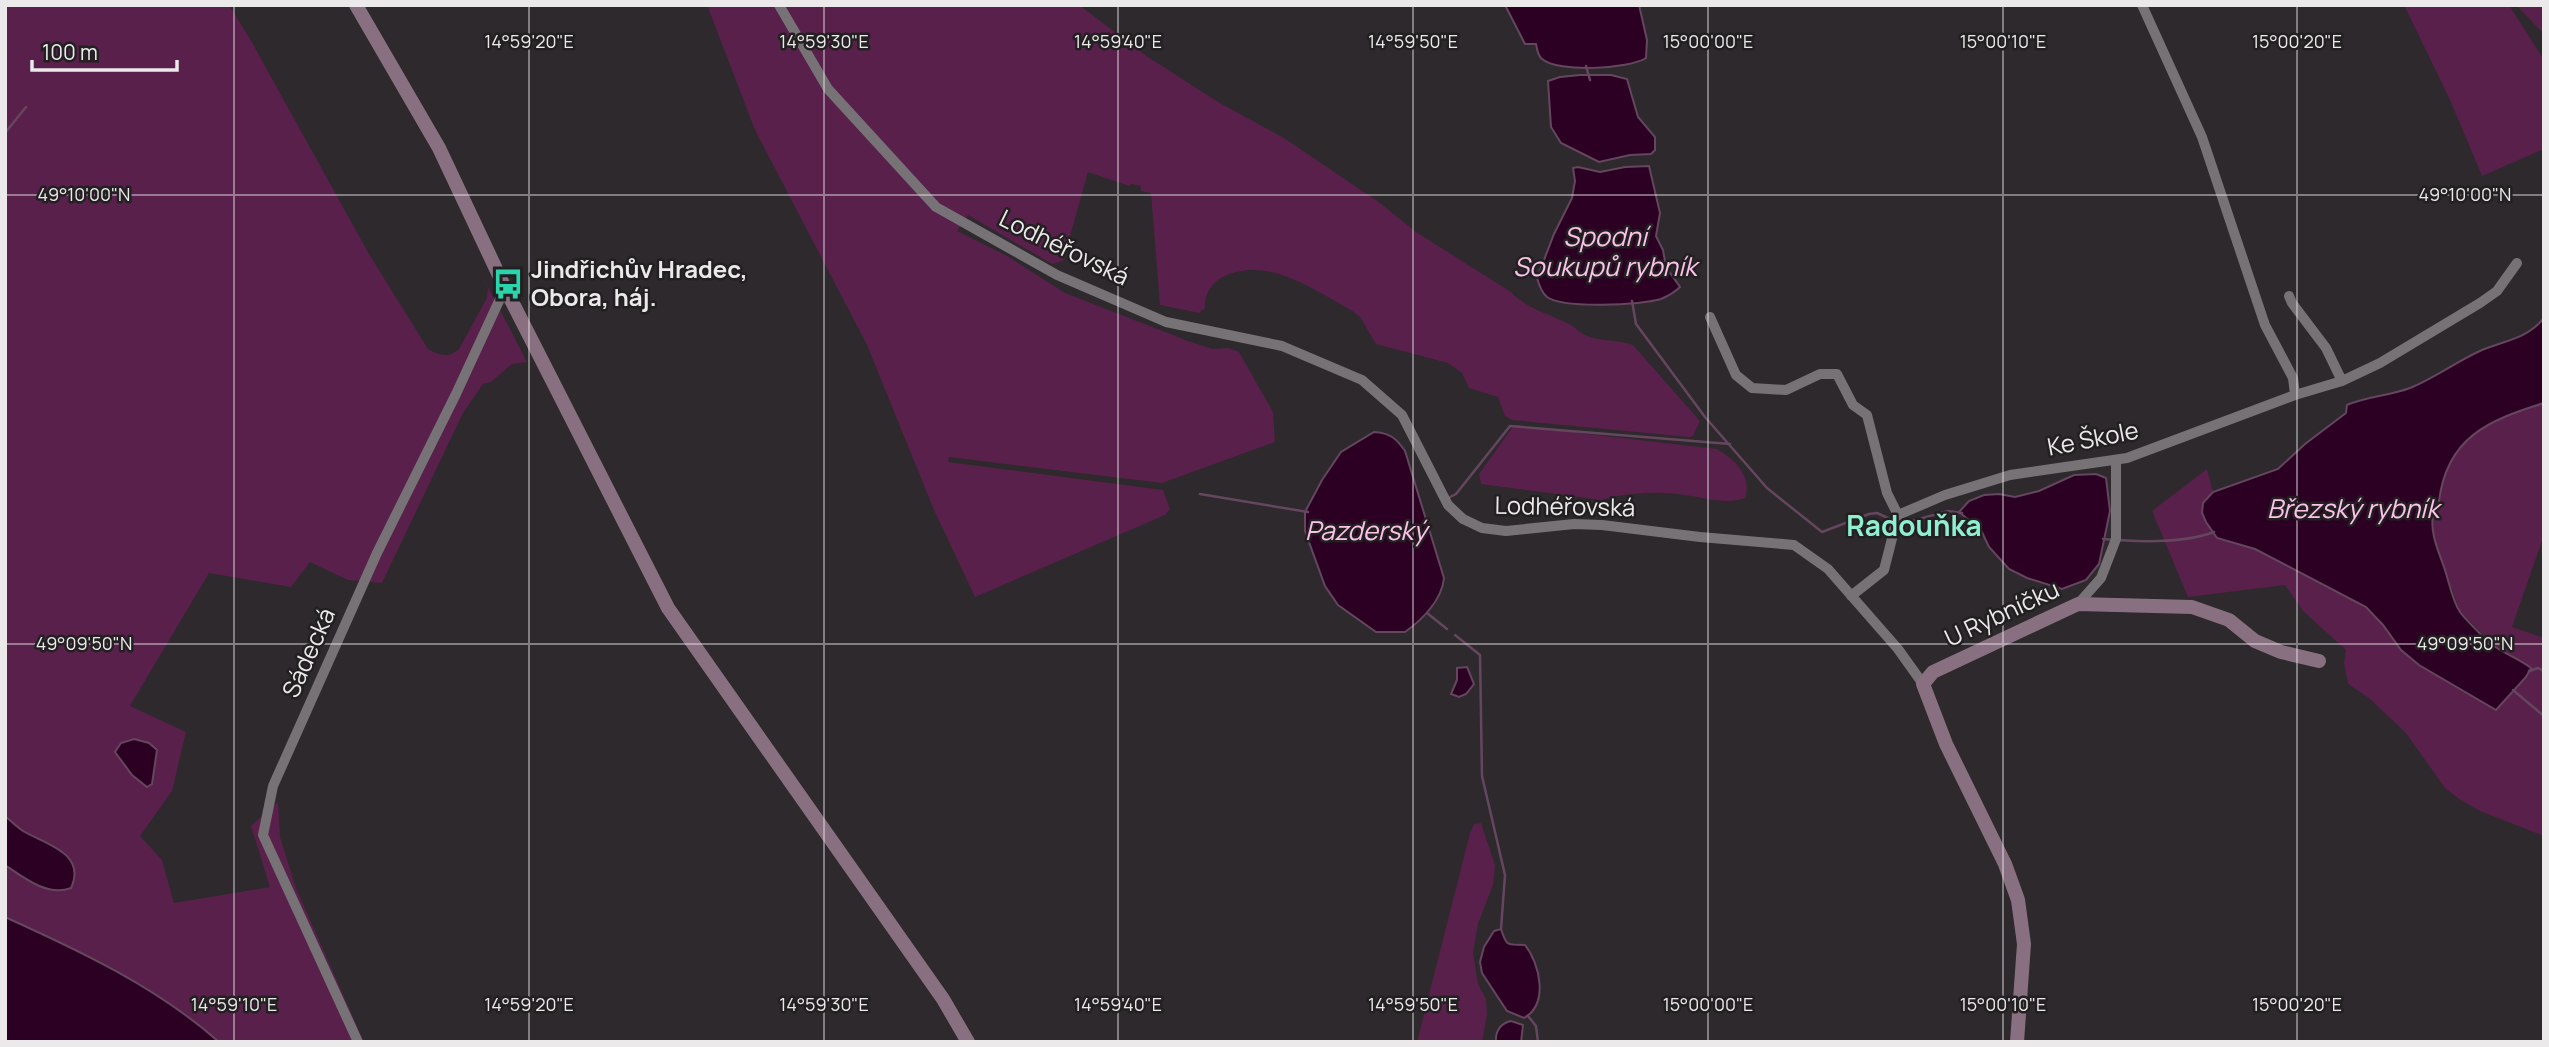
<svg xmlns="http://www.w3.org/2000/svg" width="2549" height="1047" font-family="Manrope,sans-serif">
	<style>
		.green { fill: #59204b }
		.water { fill: #2c0023; stroke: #65465f; stroke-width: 2 }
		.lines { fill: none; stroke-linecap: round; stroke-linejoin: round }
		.stream { stroke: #65465f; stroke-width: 2.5 }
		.street { stroke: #777275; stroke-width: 10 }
		.secondary { stroke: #897081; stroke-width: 14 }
		.ticks { fill: none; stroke: #ebe9ea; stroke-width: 2; stroke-opacity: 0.45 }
		.labels { text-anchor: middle; stroke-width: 5; stroke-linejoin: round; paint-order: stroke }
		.street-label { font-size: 24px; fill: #ebe9ea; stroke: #232022 }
		.poi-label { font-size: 24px; font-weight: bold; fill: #ebe9ea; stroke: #232022; text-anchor: start }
		.water-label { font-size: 26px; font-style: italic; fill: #fcc2ea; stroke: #232022 }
		.quarter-label { font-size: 28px; font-weight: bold; fill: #91efd1; stroke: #232022 }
		.ticks-label { font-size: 18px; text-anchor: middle; fill: #ebe9ea; stroke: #232022; stroke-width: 5; stroke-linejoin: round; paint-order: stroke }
	</style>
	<rect width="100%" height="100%" fill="#2d292c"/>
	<path class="green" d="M5,5H229L250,39L369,254L428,349C440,356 449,358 459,349L487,298L488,288L483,277L527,362L512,364L491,382L483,384L463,413L382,583L348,580L310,562L291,587L209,573L130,706L186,732L172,791L140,836L162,860L174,903L270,887L251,826L278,802L280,837L296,888L364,1042H219L164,1001L106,964L5,917V865C25,878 47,897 71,888L60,850L22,830L5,816Z
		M707,5H1079L1148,57L1218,102L1284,138L1380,203L1416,232L1511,292C1526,308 1547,313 1567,323C1574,326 1579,332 1585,335C1600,342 1618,339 1633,345L1700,421L1693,436L1689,437L1512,420L1505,416L1498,397L1469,388L1462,373L1448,363L1376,344L1360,317L1351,310C1313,290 1267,255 1223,277C1212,282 1204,295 1205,308L1199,313L1160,305L1151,193L1141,191V186L1132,184L1129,186L1088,172L1063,261L1052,264L968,215L957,231L1007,256L1065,293L1188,341L1213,349L1229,348L1239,352L1273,412L1275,442L1162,483L949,457L948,462L1163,490L1170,509L1165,515L975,597L934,510L867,345L755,130Z
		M2404,5H2509L2544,60V149L2482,176L2450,100Z
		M2516,5H2544V34Z
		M2544,403V535L2512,627L2544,638V836L2480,811L2459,799L2445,788L2406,733L2369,698L2348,684L2344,663L2346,650L2303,611L2285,585L2188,597L2152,511L2207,469L2213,492L2203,503L2217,538L2255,549L2366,607L2383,625L2401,650L2419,665L2497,710L2526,677L2502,650L2490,642L2460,611L2433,536V513L2439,505L2440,485L2452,458L2464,441L2484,426L2512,413Z
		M1518,426L1717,449C1735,460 1752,475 1745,498C1726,505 1705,498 1685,495C1659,491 1628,492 1602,500L1481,484L1479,474L1512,428Z
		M1481,823L1495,865L1493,885L1478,924L1473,953L1478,984L1486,999L1487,1015L1482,1042H1417L1470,833L1474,824Z"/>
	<path class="water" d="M1505,5H1639L1647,40L1646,58C1629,69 1558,73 1542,59C1538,56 1537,50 1536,44H1525Z
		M1580,75H1611L1627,79L1638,117L1655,137V150L1651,154L1630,155L1599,162L1561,143L1551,127L1548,81L1560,77Z
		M1649,166L1660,213L1656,236L1663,250L1666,267L1680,287C1675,292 1668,296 1661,299C1642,305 1563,309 1547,297C1542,293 1539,285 1537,278L1554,234L1572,198L1575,181L1573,168L1578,167L1600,172L1625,167Z
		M2544,318V403C2489,420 2447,437 2439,501C2438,506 2434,510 2433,515C2430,533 2438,550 2444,567C2449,581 2452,600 2460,612C2465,619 2483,637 2490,643C2502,653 2518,658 2531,668L2526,677L2496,710L2419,665L2401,650L2383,625L2366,607L2255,549L2217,538L2206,522L2202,513L2203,503L2213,492L2278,469L2305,444L2346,413L2347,405C2367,396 2389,396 2410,388C2435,378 2457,361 2482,350C2506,340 2527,339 2544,318Z
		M1374,432C1390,433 1396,438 1405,451L1444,578C1442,600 1422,620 1405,632H1376L1338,605L1325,586L1305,531V512L1322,480L1341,452Z
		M2096,474L2106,478L2110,511L2099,564L2086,580L2062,589L2027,578L2009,569L1989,547L1981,530L1959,512L1969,501L1984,495L1999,494L2015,497L2039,491L2074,475Z
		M1467,667L1474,684L1466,694L1459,697L1451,694L1457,680V668Z
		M134,739L149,743L157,750L152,784L147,787L132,775L115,752L121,743Z
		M5,816C11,821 17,827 23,831C45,844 87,853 71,888C48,897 24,878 5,865Z
		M5,917C80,951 157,987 219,1042H5Z
		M1501,929C1507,948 1508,944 1525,945C1540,964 1549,1004 1524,1018L1507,1011L1482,973L1480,962L1484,947L1494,931Z
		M1511,1021L1523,1025L1521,1042H1496C1495,1031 1501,1023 1511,1021Z"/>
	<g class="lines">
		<path class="stream" d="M1586,66L1590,80
			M5,133L26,107
			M1632,301L1636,324L1705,417L1767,488L1822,532L1869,514L1877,513L1901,524L1948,511L1962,513
			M1200,494L1308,512
			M1450,497L1456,494L1510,426L1730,444
			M2103,539C2137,542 2182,544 2214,532
			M1427,613L1447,629
			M1455,635L1480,655L1482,776L1505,875L1501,929
			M2529,671L2538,668L2544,671
			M2513,690L2544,716
			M1528,1016L1536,1026L1538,1042"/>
		<path class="street" d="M779,5L828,89L936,207L1057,275L1166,322L1282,346L1362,380L1402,415L1448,505L1463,519L1482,528L1506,531L1574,524L1602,525L1700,537L1794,545L1828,569L1898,649L1923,684
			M2142,5L2202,137L2265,325L2293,378L2295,395
			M2289,296L2292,303L2326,348L2342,381
			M1710,317L1736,375L1752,388L1786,390L1820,374H1837L1853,405L1867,415L1887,493L1898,515
			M1851,596L1884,570L1898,515L1945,495L2010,475L2127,458L2295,395L2342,381L2380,363L2480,303L2497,291L2517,263
			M2078,604L2101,578L2116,539V460
			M358,1042L263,835L273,786L377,553L456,394L505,288"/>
		<path class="secondary" d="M356,5L439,148L505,288L668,608L943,999L968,1042
			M2017,1042L2024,944L2018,900L2005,864L1946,744L1923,684L1933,672L2078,604L2192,607L2229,620L2255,641L2281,652L2319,661"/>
	</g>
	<path class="ticks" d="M234,5V1042M529,5V1042M824,5V1042M1118,5V1042M1413,5V1042M1708,5V1042M2003,5V1042M2297,5V1042M5,195H2544M5,644H2544"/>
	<defs>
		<g id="bus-bare" transform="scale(2.415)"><path d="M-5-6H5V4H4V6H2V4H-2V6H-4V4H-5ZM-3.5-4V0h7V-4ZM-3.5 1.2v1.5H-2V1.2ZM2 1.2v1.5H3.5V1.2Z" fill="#2bd5ac" stroke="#232022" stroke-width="2.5" paint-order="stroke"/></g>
	</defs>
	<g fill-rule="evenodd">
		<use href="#bus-bare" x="508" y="284"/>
	</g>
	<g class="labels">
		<g class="street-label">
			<text transform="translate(1064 248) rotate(26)" y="8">Lodhéřovská</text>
			<text transform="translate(2093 439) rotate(-11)" y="8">Ke Škole</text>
			<text transform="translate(1565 507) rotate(1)" y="8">Lodhéřovská</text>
			<text transform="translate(2002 614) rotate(-25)" y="8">U Rybníčku</text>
			<text transform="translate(309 653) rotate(-66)" y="8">Sádecká</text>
		</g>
		<g class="poi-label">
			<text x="531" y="278">Jindřichův Hradec,<tspan x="531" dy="28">Obora, háj.</tspan></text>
		</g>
		<g class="water-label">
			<text x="1605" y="246">Spodní<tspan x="1605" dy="30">Soukupů rybník</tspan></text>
			<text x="2353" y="518">Březský rybník</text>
			<text x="1366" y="540">Pazderský</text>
		</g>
		<g class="quarter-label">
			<text x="1914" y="536">Radouňka</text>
		</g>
	</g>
	<g class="ticks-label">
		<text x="529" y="48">14°59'20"E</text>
		<text x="824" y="48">14°59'30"E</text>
		<text x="1118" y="48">14°59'40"E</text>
		<text x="1413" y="48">14°59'50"E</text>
		<text x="1708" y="48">15°00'00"E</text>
		<text x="2003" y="48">15°00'10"E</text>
		<text x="2297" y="48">15°00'20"E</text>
		<text x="84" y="201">49°10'00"N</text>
		<text x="2465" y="201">49°10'00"N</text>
		<text x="84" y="650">49°09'50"N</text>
		<text x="2465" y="650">49°09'50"N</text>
		<text x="234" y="1011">14°59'10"E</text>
		<text x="529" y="1011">14°59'20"E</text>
		<text x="824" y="1011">14°59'30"E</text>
		<text x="1118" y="1011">14°59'40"E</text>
		<text x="1413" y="1011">14°59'50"E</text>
		<text x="1708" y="1011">15°00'00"E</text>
		<text x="2003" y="1011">15°00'10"E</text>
		<text x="2297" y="1011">15°00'20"E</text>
	</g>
	<rect width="2549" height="1047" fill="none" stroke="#ebe9ea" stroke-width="14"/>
	<path d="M32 60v10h145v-10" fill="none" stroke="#ebe9ea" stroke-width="3.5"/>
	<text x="42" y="60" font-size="21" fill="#ebe9ea" stroke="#232022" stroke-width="5" paint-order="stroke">100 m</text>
</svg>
